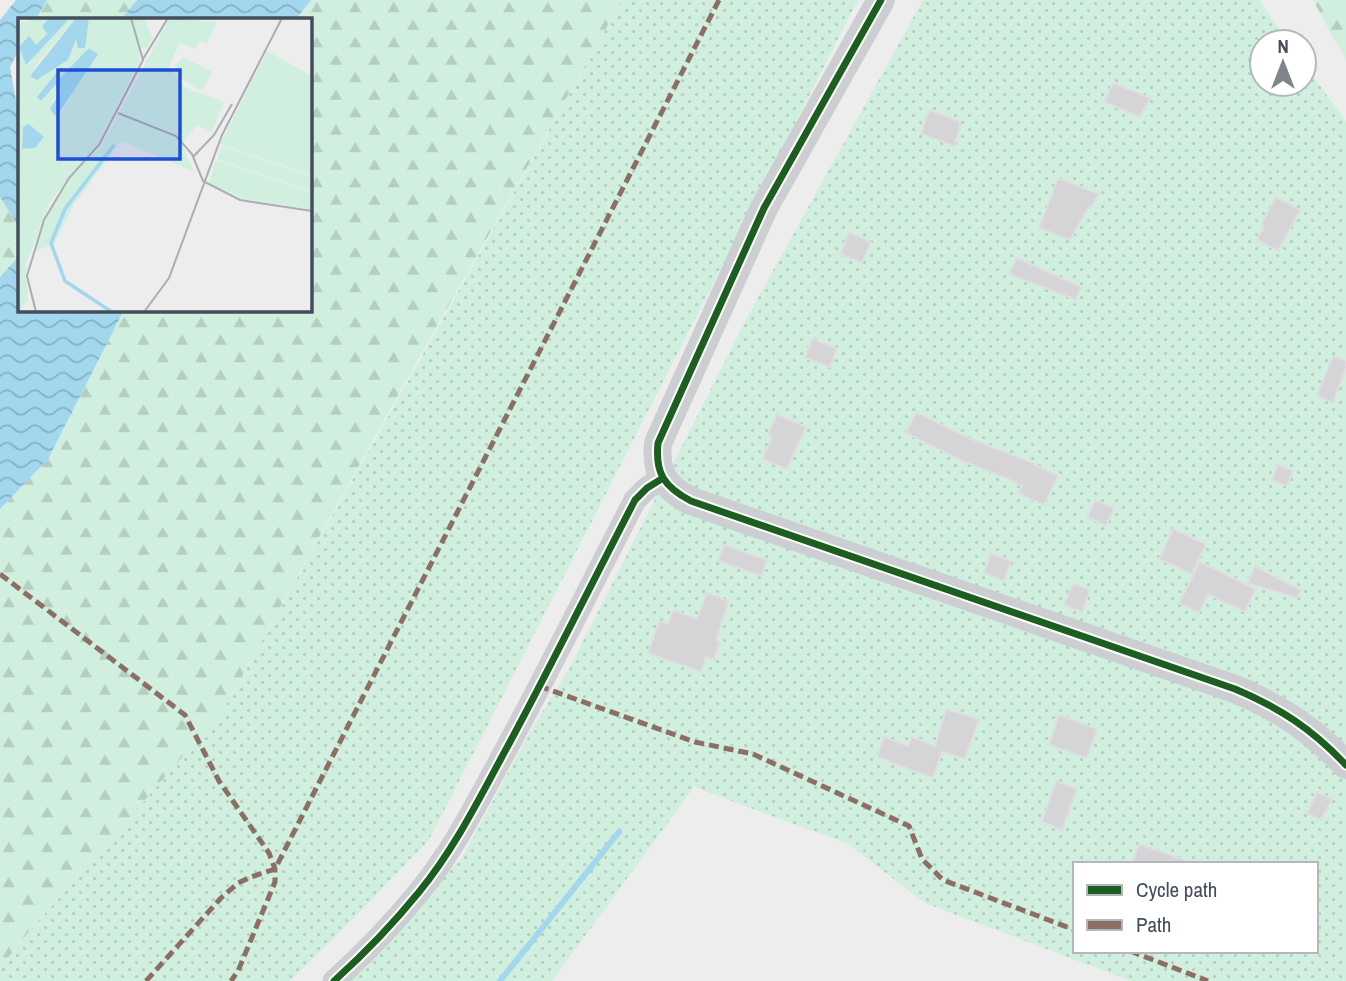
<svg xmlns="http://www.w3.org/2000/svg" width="1346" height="981" font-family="'Archivo Narrow',sans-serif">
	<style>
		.grass { fill: url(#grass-dots); fill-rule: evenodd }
		.forest { fill: url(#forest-firs) }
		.water { fill: url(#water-waves) }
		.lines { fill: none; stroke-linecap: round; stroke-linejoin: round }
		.stream { stroke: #a3d7ee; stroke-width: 6 }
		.building { fill: #d5d5d7; stroke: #dfdfe0; stroke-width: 2 }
		.minor { stroke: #ccced1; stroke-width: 23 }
		.tertiary { stroke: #ccced1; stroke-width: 28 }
		.quiet { stroke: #8d6e63; stroke-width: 5; stroke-dasharray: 10 5; stroke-linecap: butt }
		.cycleway-casing { stroke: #fff; stroke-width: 11 }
		.cycleway { stroke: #1b5e20; stroke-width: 7 }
		.inset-river { fill: none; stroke: #a3d7ee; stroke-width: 3.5 }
		.inset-road { fill: none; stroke: #aaadb2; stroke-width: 2 }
		.view { fill: #1d4ed8; fill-opacity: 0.15; stroke: #1d4ed8; stroke-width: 3.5 }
		.inset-edge { fill: none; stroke: #444d5a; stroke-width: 3.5 }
	</style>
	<defs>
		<pattern id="grass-dots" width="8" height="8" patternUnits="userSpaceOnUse" patternTransform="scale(1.75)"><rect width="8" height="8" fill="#d0efdf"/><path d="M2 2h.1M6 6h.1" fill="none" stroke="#b4cfc2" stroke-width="1.8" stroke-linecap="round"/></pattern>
		<pattern id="forest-firs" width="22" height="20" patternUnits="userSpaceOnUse" patternTransform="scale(1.75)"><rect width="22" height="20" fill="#d0efdf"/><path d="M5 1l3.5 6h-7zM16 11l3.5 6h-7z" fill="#b4cfc2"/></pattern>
		<pattern id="water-waves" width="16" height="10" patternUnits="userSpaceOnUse" patternTransform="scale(1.75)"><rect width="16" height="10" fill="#a3d7ee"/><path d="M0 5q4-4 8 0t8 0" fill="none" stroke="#86b1c4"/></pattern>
	</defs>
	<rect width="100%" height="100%" fill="#eeeded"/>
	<path class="grass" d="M622,0H858L429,840L350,922L290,981H0V968L21,941L222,712Z
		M923,0H1259L1289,42H1262V84H1304V63L1346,122V981H1131L925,903L848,844L694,787L552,981H338L462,858L530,732L569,669L748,316ZM1075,864H1316V951H1075Z"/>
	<path class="forest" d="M47,0H137L121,19H36Z
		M311,0H622L411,372L222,712L21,941L0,968V509L48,459L124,310H310V19H296Z
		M1313,0H1346V61Z
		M0,197L19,227V256L0,277Z"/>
	<path class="water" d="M16,0H47L36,19H19V50L10,67L16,101L19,100V227L0,197V20Z
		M137,0H311L296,19H121Z
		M19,256V310H124L48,459L0,509V277Z"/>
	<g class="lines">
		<path class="stream" d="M500,981L619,832"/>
	</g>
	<path class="building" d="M1113,83L1150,98L1140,117L1104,102Z
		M929,110L960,121V128L954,146L921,134Z
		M1058,178L1099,194L1092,207L1088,208L1070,240L1039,228Z
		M1276,197L1300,210L1278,251L1257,240L1264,226L1261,224Z
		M849,232L871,242L862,263L840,254Z
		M1017,258L1081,287L1076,300L1009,274Z
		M812,339L837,348L830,367L805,358Z
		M1333,356L1346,361V368L1333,403L1317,396Z
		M916,412L964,436L1028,461L1058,476L1044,505L1018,493L1022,486L1006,478L965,462L906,433Z
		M777,414L806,427L787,469L762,459L772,437L768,434Z
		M1278,464L1293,471L1287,486L1272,480Z
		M1095,500L1114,508L1106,526L1087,517Z
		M1173,529L1206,544L1192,574L1159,559Z
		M724,545L767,560L762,576L718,561Z
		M991,553L1011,561L1004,581L984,573Z
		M1200,562L1256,589L1245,612L1208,594L1199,613L1179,603Z
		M1255,566L1301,590L1297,598L1247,583Z
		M1073,583L1090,590L1082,612L1064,605Z
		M707,593L729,601L716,640L720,642L714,660L706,657L701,672L648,653L659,621L668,624L673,610L697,619Z
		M946,709L979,719L965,759L942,752L933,778L877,757L884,737L908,746L912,737L935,746Z
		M1059,715L1097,729L1087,758L1049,745Z
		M1056,781L1077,789L1062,830L1042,822Z
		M1317,792L1332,799L1321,820L1307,813Z
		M1139,844L1188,861V864H1132Z"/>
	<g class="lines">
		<path class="minor" d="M334,981C364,954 393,924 419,892C456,847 482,793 510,742C553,662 593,581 635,500L647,488L663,478"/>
		<path class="tertiary" d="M881,0L764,208L658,443C655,473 664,487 691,501L1235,689C1280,708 1312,729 1346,765"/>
		<path class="quiet" d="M0,574L185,715L219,781L269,853L275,869V882L238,971L231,981
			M539,686L695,742L753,754L909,826L922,859L943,880L1075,930
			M1130,951L1208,981
			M146,981L221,898L238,883L251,877L275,869L719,0"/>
		<g class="cycleway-casing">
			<path id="cycleway" d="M881,0L764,208L658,443C655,473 664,487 691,501L1235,689C1280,708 1312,729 1346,765
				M334,981C364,954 393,924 419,892C456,847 482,793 510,742C553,662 593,581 635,500L647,488L663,478"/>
		</g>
		<use href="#cycleway" class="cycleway"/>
	</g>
	<g transform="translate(18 18)">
		<rect width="294" height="294" fill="#eeeded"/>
		<path d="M96,0H127L134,20L130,29L121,31L122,42L79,128L33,182L8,246L10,281L0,294V206L25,159L60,116L103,40ZM152,0L199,4L189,26L181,23L177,31L162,25L151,48L166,69L206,84L194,114L179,107L164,126L176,154L103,123L55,188L37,225L16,234L28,201L53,158L82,130ZM249,33L294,58V157L202,126ZM204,128L294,158V173L199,141ZM198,142L294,174V192L225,181L191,165Z" fill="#d0efdf"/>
		<path d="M15,0H31L24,8L29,16L8,46L52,0H58L22,42L12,57L19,62L50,42L59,22L67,21L71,0H96L104,29L103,40L60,116L25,159L0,206V6ZM71,30L80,36L61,59L44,94L33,84L42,74L37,66L44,50L41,61ZM6,109H14L26,119L17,130H4ZM165,39L195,54L183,73L163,61L157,48Z" fill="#d0efdf" fill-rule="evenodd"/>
		<path d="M31,0H52L8,47L1,29L11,18L18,27L29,16L24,8ZM58,0H71L67,30H60L58,22L50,42L19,62L12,58ZM71,30L80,36L38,99L32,91L42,74L38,66L23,83L19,79L44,48L41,61ZM11,106L26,119L17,130L4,131L5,109Z" fill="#a3d7ee"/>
		<path class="inset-river" d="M94,294L47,263L33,225L47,191L96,127"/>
		<path class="inset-road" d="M125,41L150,0M100,95L158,118L174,136L185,163M175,139L196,117L214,86M185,163L222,182L294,193M18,294L9,258L26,202L51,160L81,127L125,42L113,0M126,294L151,260L204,117L264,0"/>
		<path class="view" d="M40,52H162V141H40Z"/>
		<rect width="294" height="294" class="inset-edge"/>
	</g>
	<rect x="1073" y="862" width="245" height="91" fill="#ffffff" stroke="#b4b8bd" stroke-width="2"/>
	<rect x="1087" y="885" width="35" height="10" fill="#1b5e20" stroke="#b4b8bd" stroke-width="2"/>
	<text x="1136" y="897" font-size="21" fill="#444d5a">Cycle path</text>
	<rect x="1087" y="920" width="35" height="10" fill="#8d6e63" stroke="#b4b8bd" stroke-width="2"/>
	<text x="1136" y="932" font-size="21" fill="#444d5a">Path</text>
	<g transform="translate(1283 63)"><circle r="33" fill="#ffffff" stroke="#b4b8bd" stroke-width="2"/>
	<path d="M0-5L12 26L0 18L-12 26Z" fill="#80858d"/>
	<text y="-10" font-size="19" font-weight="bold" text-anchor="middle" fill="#444d5a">N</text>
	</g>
</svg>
